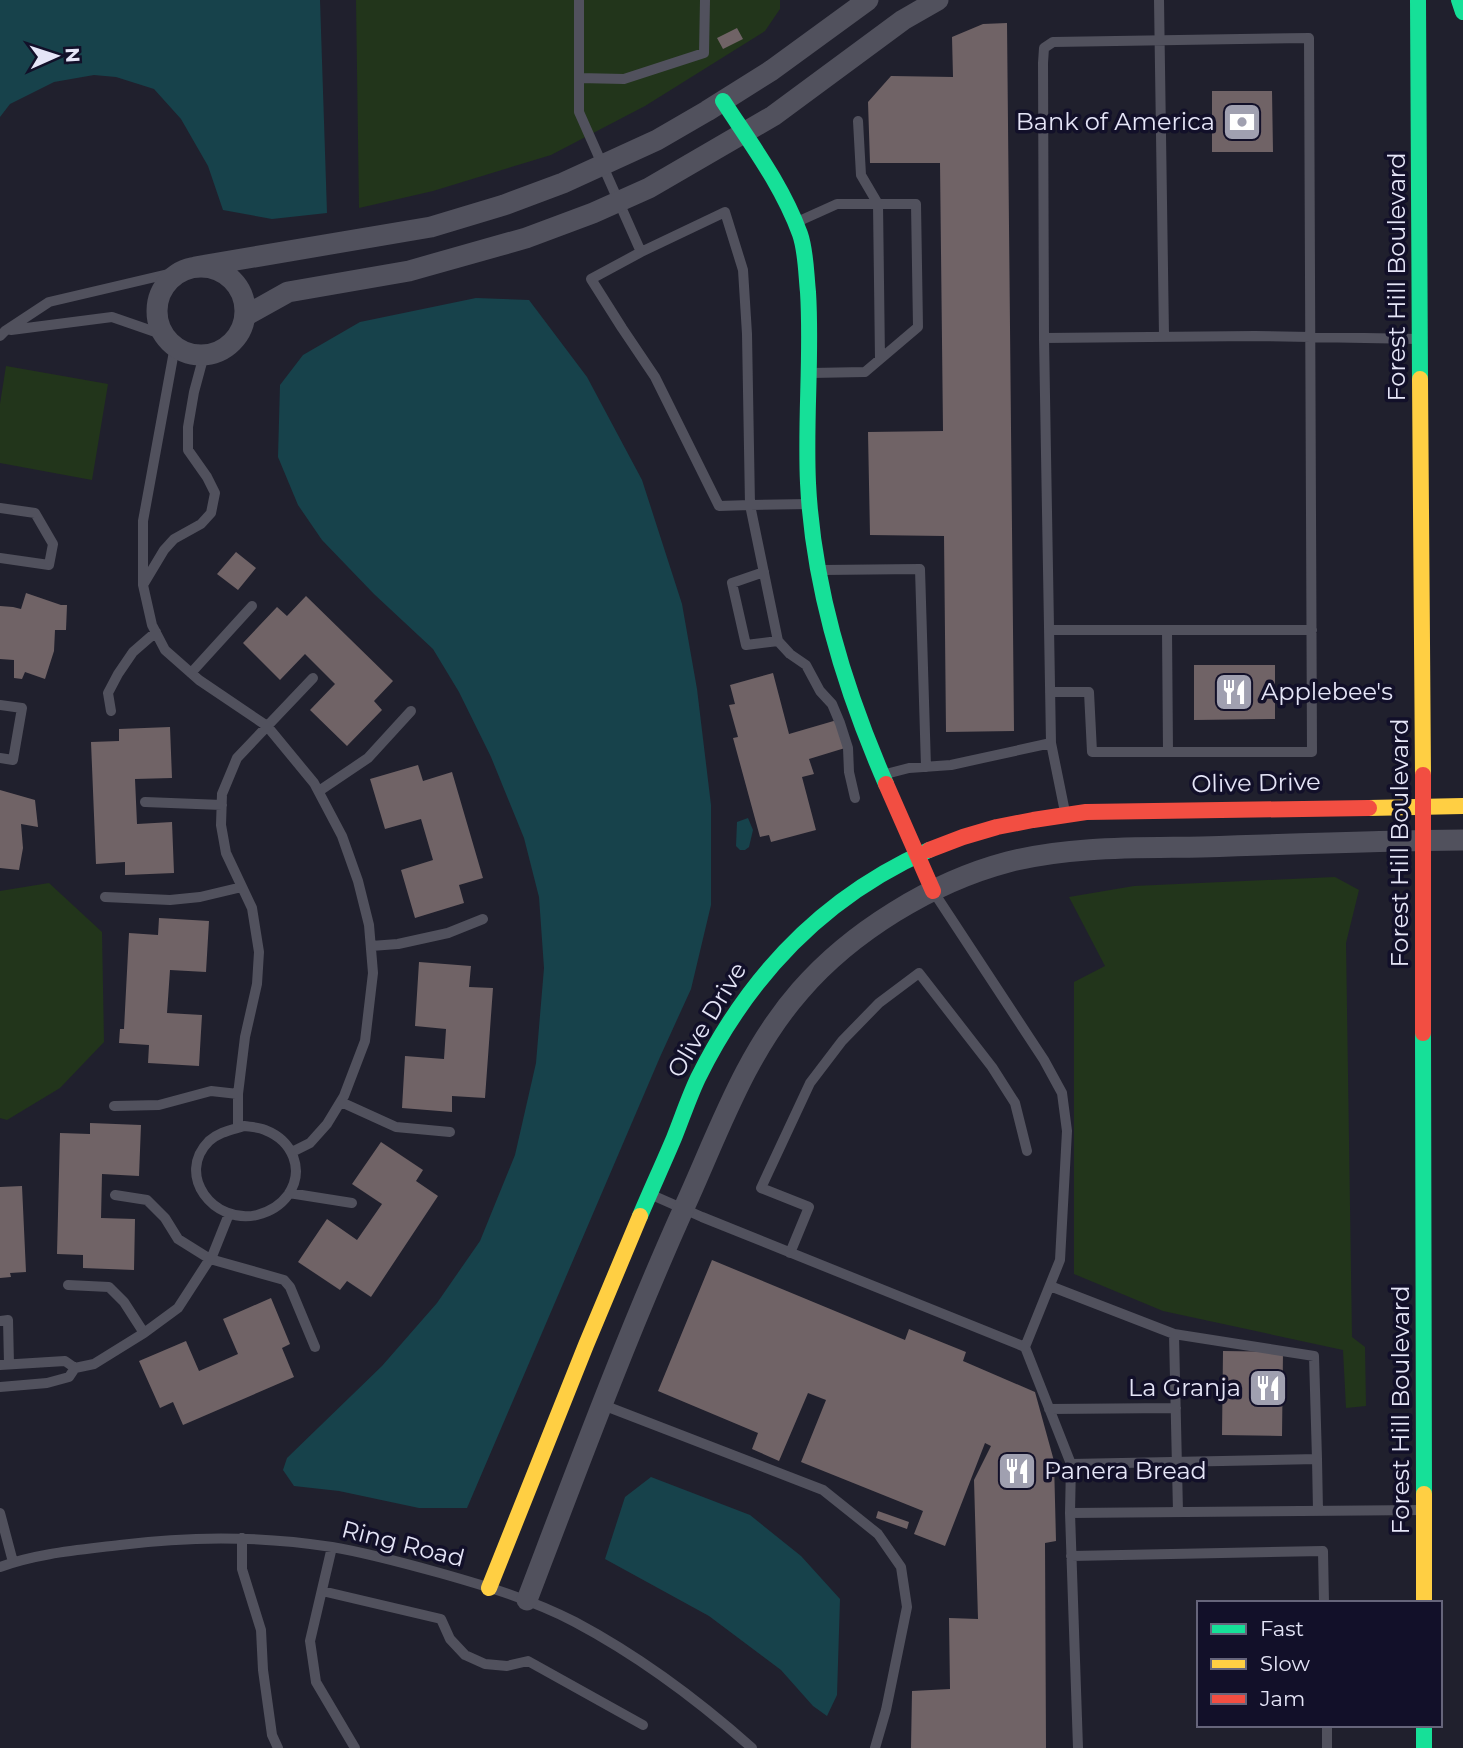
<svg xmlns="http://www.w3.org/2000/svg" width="1463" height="1748" font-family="Montserrat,sans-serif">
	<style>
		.green { fill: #22351b }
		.water { fill: #17424b }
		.building { fill: #706366 }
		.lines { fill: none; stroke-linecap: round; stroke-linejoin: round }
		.lane { stroke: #51515d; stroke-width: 10 }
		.street { stroke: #51515d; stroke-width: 21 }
		.fast { stroke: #16e098; stroke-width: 16 }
		.slow { stroke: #ffcf43; stroke-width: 16 }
		.jam { stroke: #f24e42; stroke-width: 16 }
		.labels { text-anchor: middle; stroke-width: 7; stroke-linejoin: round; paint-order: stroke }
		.poi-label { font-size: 24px; fill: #e5e5f7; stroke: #121029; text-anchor: end }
		.street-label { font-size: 24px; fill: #e5e5f7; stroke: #121029 }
	</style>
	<rect width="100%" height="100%" fill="#20202d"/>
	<path class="green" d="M356,0H780V9L765,31L645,106L551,155L433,191L359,208Z
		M6,366L108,384L92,480L0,463V404Z
		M1335,877L1359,890L1346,943L1352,1337L1365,1347L1366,1406L1346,1408L1343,1350L1163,1311L1074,1274V982L1105,966L1069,897L1134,886Z
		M49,883L102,932L104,1042L60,1088L7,1120L0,1118V891Z"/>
	<path class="water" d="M0,0H320L327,213L272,219L223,210L208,166L181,119L154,89L116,77L94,75L54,82L10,104L0,117Z
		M476,298L529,300L587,377L642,480L682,604L697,689L711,805V905L691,989L660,1057L467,1508H419L339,1491L294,1486L283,1470L287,1458L382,1366L437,1303L480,1241L515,1155L536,1063L544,968L539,897L524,838L491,757L459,692L433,649L374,594L322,540L298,505L278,457L280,385L303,355L360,322Z
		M748,818L753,830L749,847L745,850H740L736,846L737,822Z
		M651,1477L750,1515L801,1556L840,1599L837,1695L827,1716L813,1706L781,1670L709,1616L605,1559L625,1497Z"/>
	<path class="building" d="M1007,23L1014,731L946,732L944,536L870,535L868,432L943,431L940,163H870L868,102L891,76L953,77L952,37L983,24Z
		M737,28L743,39L723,49L717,38Z
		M1212,91H1272L1273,152H1212Z
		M236,552L256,568L238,590L217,574Z
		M26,593L61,605H67L66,630H55L54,651L45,679L25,672L22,679L14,678V660L0,659V606L13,607L21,609Z
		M306,596L393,681L374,701L382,710L347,746L310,710L335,684L305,654L280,680L243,643L277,607L287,616Z
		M1194,665H1275V719L1194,720Z
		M773,673L789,734L837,720L845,748L809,759L814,774L802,777L816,830L771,842L769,835L760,837L733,738L738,737L729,705L735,704L730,685Z
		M170,727L172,778L135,779L137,824L172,822L174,873L125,875V862L96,864L91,742L119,741V729Z
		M418,765L423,781L452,772L483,878L459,885L464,903L415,918L401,870L433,860L421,819L385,829L370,779Z
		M0,790L35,800L38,827L21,824L23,848L19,870L0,868Z
		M159,918L209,921L206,972L170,970L167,1013L202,1015L199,1066L148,1063L149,1045L119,1043L120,1029H124L129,933L158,935Z
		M419,962L471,966L469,987L493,988L485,1098L452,1096V1112L402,1108L405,1056L444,1059L446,1029L415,1026Z
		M90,1123L141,1125L139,1176L102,1174L101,1218L135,1219L134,1270L83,1268V1255L57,1254L60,1133L90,1134Z
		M381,1142L423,1170L416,1181L438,1196L371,1297L347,1281L340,1290L298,1262L327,1219L357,1240L382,1204L352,1184Z
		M22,1186L26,1272L10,1273L11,1277L0,1278V1187Z
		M712,1260L905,1340L909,1329L966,1352L963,1361L1035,1392L1054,1461L1056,1541L1045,1543L1046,1748H911L912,1691L950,1689L949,1618L978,1619L974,1480L991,1446L985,1443L945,1546L914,1534L923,1511L801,1462L826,1400L808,1393L779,1461L752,1449L758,1433L658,1391Z
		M271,1298L290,1344L282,1348L294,1377L183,1425L173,1402L160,1408L139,1361L186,1341L199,1371L238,1354L223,1319Z
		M1223,1351L1283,1352L1282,1436L1222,1435Z
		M878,1511L909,1522L907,1529L876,1518Z"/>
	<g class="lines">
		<path class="lane" d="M579,0V112L641,252
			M1159,0L1164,336
			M579,78L624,79L704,53L705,0
			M858,121L861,175L878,204L880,359
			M725,212L743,270L747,334L750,505L719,506L655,377L622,328L591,279L641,252Z
			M797,222L837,204H916L918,327L865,372L811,373
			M11,330L112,317L164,335
			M0,336L5,331L49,302L181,271
			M1044,338L1255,336L1419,339
			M175,346L143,521V585L152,625L165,650L199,680L267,726L314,783L342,836L358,881L369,925L373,973L365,1041L344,1096L327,1124L310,1143L292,1152
			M809,504L750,505L778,641L790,654L806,665L820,691L832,704L840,723L848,748L849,772L855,798
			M0,508L35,513L53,544L49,565L0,558
			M822,570L920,569L926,767
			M764,572L732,583L746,645L778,641
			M143,585L164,550L174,539L201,524L211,513L215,493L207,477L188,450V427L194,392L204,355
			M1049,630H1312
			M191,673L252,606
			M1050,692H1089L1092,752H1168
			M0,705L22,708L13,760L0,758
			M111,711L108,693L118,674L133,652L156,632
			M882,775L909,768L951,765L1051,743
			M319,791L368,758L411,711
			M145,802L222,805
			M1065,812L1051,743L1044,338L1043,63L1044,48L1053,42L1309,38L1312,752H1168L1167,630
			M933,891L1044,1060L1062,1093L1067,1131L1060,1260L1025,1347
			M105,897L170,900L200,897L242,887
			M371,946L398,944L448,933L483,919
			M341,1102L396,1127L450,1132
			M114,1106L159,1105L211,1091L238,1094
			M244,1126C251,1127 259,1127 265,1130C293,1141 305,1170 288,1195C280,1206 269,1212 257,1215C214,1225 175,1175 209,1141C219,1132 231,1130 244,1126Z
			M238,1128V1094L245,1037L257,984L259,952L252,908L226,853L221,825L222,794L237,758L313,678
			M289,1193L352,1203
			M115,1195L147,1200L165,1218L178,1239L210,1259L284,1280L290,1287L315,1347
			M652,1195L702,1217L1025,1347L1071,1464L1070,1513L1078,1748
			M790,1253L809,1207L761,1188L810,1083L842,1041L879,1003L919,973L992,1067L1015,1103L1027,1151
			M68,1285L109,1287L124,1302L144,1333
			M1050,1286L1174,1334L1178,1512
			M0,1321L8,1320L9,1364
			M1174,1334L1314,1356L1317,1459
			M0,1365L65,1361L75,1368
			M0,1387L47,1383L69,1377L75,1368L94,1364L144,1333L178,1308L213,1254L229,1214
			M603,1405L823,1490L878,1534L901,1567L907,1607L886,1710L875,1748
			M1049,1409L1176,1408
			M1071,1464L1317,1459L1318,1511
			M0,1513L13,1562
			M1070,1513L1424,1510
			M242,1538V1569L261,1630L263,1670L272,1735L278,1748
			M332,1547L310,1641L316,1682L355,1748
			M1071,1556L1323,1551L1324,1603
			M0,1567C38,1553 80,1550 120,1545C190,1536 262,1536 332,1547C368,1553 404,1563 440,1573C486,1586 533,1600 575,1622C639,1656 698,1700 752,1748
			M322,1591L441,1619L450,1639L465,1655L485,1664L507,1666L528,1661L643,1725
			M1327,1725V1748"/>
		<path class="street" d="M195,267L431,227L504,205L563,183L657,140L707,111L772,70L868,0
			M157 311a44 44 0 1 1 88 0a44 44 0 1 1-88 0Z
			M245,316L288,292L409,271L526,238L593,213L649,188L773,116L903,20L938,0
			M527,1600C577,1469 626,1337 683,1210C718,1134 744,1055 800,991C851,932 932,882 1008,862C1070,846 1137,848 1201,847C1288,844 1376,841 1463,840"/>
		<path class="fast" d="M1418,0L1420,379
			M1459,0L1463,12
			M723,101C751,144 782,185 800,234C806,251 806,273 808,292C812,355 805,419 808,483C813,586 845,690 886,784
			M1423,1033L1424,1494
			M640,1216C651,1190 663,1164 674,1138C682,1118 689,1097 698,1078C749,975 823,897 929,850
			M1424,1725V1748"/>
		<path class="slow" d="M1420,379L1423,775
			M1369,808L1463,806
			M1424,1494V1603
			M489,1588L586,1345L640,1216"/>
		<path class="jam" d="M1423,775V1033
			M886,784L933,891
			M929,850L963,837L997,827L1033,820L1086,812L1369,808"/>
	</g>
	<defs>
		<g id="bank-square" transform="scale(2.0125)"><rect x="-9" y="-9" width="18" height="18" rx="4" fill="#a0a0b0" stroke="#121029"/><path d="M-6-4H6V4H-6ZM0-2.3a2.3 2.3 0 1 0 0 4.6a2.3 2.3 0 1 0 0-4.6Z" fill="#fff"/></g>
		<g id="restaurant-square" transform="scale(2.0125)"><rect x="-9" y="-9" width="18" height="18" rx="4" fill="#a0a0b0" stroke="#121029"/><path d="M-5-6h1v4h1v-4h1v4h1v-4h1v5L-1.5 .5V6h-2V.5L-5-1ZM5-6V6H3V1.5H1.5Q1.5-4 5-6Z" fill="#fff"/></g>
	</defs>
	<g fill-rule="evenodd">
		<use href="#bank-square" x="1242" y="122"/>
		<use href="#restaurant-square" x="1234" y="692"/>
		<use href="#restaurant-square" x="1268" y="1388"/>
		<use href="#restaurant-square" x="1017" y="1471"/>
	</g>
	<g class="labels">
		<g class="poi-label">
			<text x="1215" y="130">Bank of America</text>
			<text x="1261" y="700" text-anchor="start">Applebee's</text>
			<text x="1241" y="1396">La Granja</text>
			<text x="1044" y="1479" text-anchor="start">Panera Bread</text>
		</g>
		<g class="street-label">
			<text transform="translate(1397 277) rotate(-90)" y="8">Forest Hill Boulevard</text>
			<text transform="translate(1256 783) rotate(-1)" y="8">Olive Drive</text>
			<text transform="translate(1400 843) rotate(-90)" y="8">Forest Hill Boulevard</text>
			<text transform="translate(707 1020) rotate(-59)" y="8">Olive Drive</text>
			<text transform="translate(1401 1410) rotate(-90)" y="8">Forest Hill Boulevard</text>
			<text transform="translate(403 1544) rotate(14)" y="8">Ring Road</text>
		</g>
	</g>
	<rect x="1197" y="1601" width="245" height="126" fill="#121029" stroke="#66657b" stroke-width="2"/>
	<rect x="1211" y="1624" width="35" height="10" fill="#16e098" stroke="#66657b" stroke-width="2"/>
	<text x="1260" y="1636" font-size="21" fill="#e5e5f7">Fast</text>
	<rect x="1211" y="1659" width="35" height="10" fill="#ffcf43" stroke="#66657b" stroke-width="2"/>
	<text x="1260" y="1671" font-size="21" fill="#e5e5f7">Slow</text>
	<rect x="1211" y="1694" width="35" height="10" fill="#f24e42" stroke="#66657b" stroke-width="2"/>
	<text x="1260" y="1706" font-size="21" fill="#e5e5f7">Jam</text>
	<g transform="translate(56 56) rotate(87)" stroke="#121029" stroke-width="5" paint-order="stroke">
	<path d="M0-5L12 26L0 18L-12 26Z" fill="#e5e5f7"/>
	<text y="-10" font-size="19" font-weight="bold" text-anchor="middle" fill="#e5e5f7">N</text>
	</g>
</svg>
